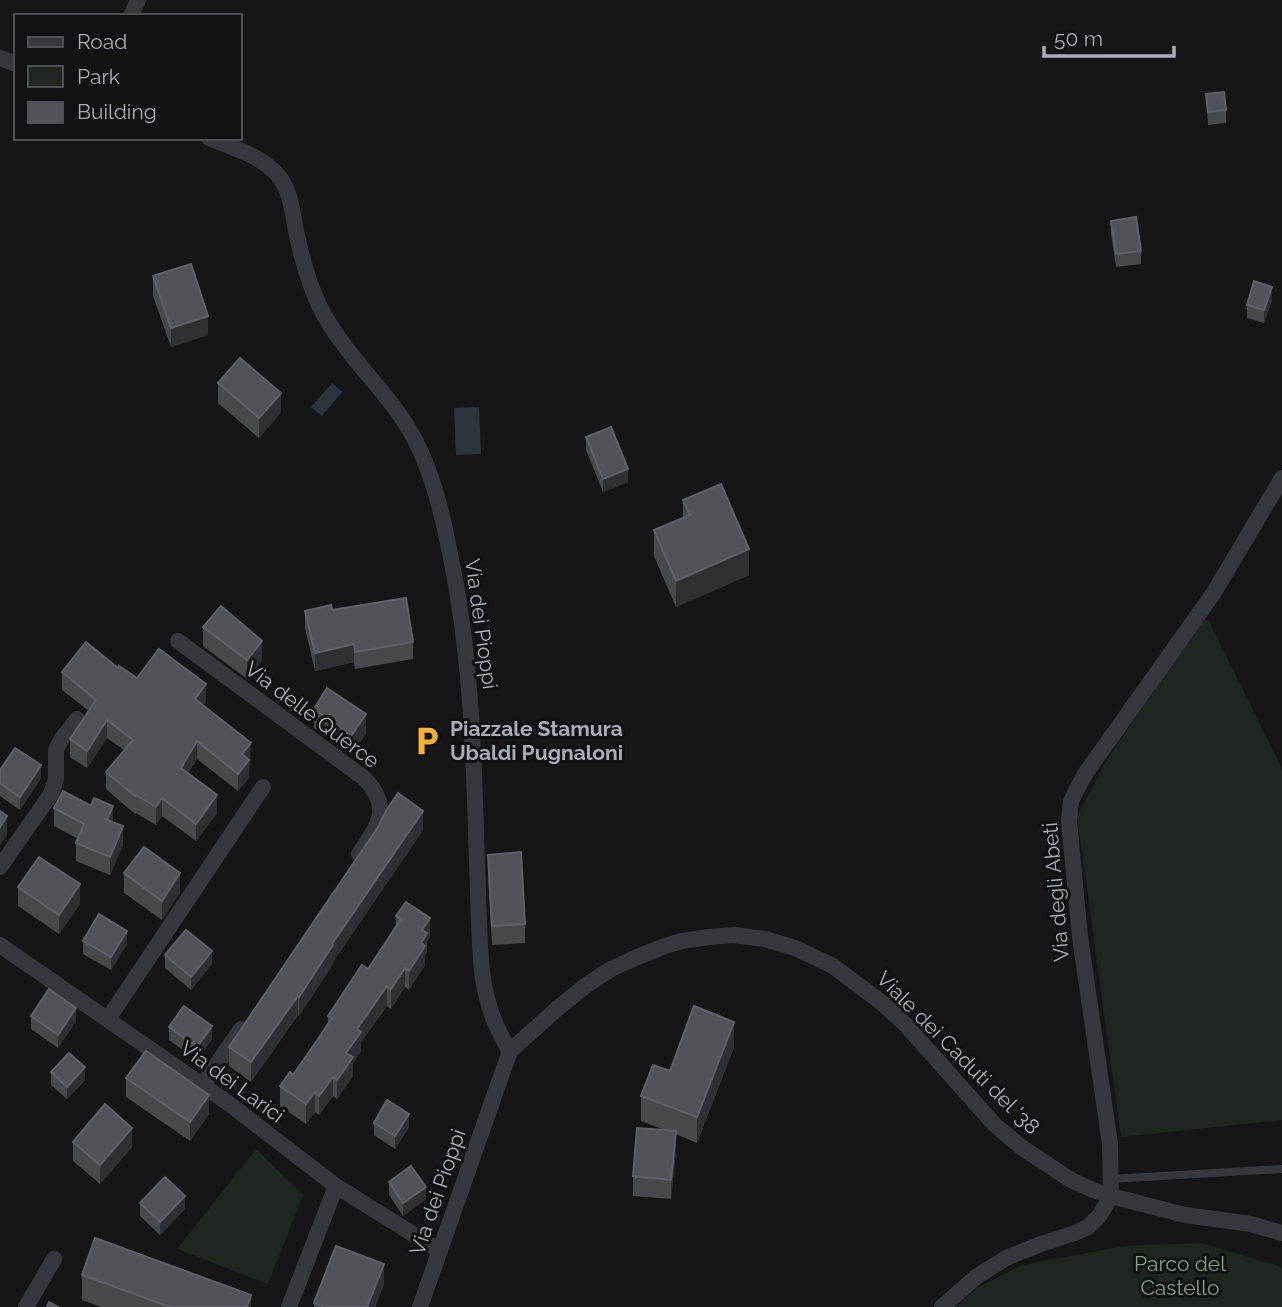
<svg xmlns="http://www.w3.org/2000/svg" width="1282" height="1307" font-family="Raleway,sans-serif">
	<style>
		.green { fill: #1e261f }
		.water { fill: #2c353c }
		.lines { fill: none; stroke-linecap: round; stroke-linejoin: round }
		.lane { stroke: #37383d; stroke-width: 8 }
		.street { stroke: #37383d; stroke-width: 16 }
		.wall { fill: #47494d }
		.shaded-wall { fill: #2f3033 }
		.building { fill: #525359; stroke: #5f6168; stroke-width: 2 }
		.labels { text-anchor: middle; stroke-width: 6; stroke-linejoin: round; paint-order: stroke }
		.street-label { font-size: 21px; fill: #a8adb8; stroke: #111113 }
		.poi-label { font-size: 21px; font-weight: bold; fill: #a8adb8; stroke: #111113; text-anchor: start }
		.park-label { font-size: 21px; fill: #7fa381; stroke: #111113 }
	</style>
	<rect width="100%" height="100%" fill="#161618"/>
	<path class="green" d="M1201,620L1209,621L1282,769V1120L1121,1137L1077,816L1105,763Z
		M256,1149L303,1195L268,1284L177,1249Z
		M1201,1243L1276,1265L1282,1268V1307H955L977,1288L1022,1265L1125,1246Z"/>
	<path class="water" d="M332,383L342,392L322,416L311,407Z
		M479,407L481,454L456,455L454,408Z"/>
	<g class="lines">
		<path class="lane" d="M1111,1179L1282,1169"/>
		<path class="street" d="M131,16L138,0
			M0,58L16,64
			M209,138C231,147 256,154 274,171C293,189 292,216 298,240C303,262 309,284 319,305C337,343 369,374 394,407C408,425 419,445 427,467C440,501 447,538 454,574C472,670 474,766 477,863C479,902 478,941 483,979C488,1008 495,1027 510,1051
			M178,641L364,778C392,807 379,825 359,854
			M0,867L51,794L56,779V750L61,740L77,719
			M0,945L228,1103L336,1186L440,1251
			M108,1019L263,787
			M203,1085L241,1029
			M26,1307L54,1259
			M289,1307L336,1186
			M420,1307L510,1051L558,1008L585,986L611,969L635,958L665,946L682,941L709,937L734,935L765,939L795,948L833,966L881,1002L905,1024L994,1124L1021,1147L1071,1180L1093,1190L1111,1196L1185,1215L1251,1224L1282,1233
			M942,1307L976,1277L1006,1258L1041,1244L1075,1233L1088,1227L1100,1215L1111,1196L1110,1144L1080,937L1069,821L1071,801L1085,774L1213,594L1282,478"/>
	</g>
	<path class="wall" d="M1206,94L1226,110V123L1208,125Z
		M1111,221L1141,251V264L1116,267L1111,234Z
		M153,276L208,335L171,347L153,296Z
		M1272,300L1264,323L1247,318V305Z
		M218,383L281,412L259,438L218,403Z
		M586,437L628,482L603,492L586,450Z
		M683,500L749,575L676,607L654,556V530L683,518Z
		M332,610L413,642V659L355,669L354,662L315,671L305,628V611Z
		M203,627L262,660L247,679L203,646Z
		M118,668L137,678L206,702L203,705L251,760L249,762V778L238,791L197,759L188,773L217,813L196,841L162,816L156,825L136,813L135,814L106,789V772L124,750L107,738L87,768L70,757V739L89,711L62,690V672Z
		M314,709L366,733L351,756L314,728Z
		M0,770L41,778L20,810L0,796Z
		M91,806L113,822L123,845L110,875L76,861V843L78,839L54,826V808Z
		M423,830L333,962V964L299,1016L298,1015L251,1082L229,1066V1047Z
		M488,855L525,924V943L492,945L488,874Z
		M124,873L180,892L162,920L124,893Z
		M18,887L80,904L59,934L18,906Z
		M396,916L430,937L427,941V952L425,955V965L409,990L405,987L391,1009L387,1006L361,1042V1051L353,1063V1076L337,1099L333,1096L319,1115L315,1112L306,1124L280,1106V1086L293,1075L328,1024V1016L368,969L396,925Z
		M83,941L127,944L111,970L83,954Z
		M165,955L212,964L191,990L165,968Z
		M31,1016L76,1021L58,1048L31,1029Z
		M169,1027L212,1039L197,1060L169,1040Z
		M734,1047L697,1143L676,1134V1150L671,1199L633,1196V1176L665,1130L641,1121V1096L670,1071Z
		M51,1072L85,1080L67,1099L51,1085Z
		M126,1078L209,1114L190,1141L126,1097Z
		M374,1123L409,1127L395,1149L374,1135Z
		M73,1142L132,1147L100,1184L73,1161Z
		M389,1182L426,1199L403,1216L389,1195Z
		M140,1203L185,1209L160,1235L140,1216Z
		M82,1275L251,1307H101L82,1300Z
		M384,1284L375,1307H314V1303Z"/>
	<path class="shaded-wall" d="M1272,287V300L1264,323V310Z
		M208,316V335L171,347V328Z
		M281,393V412L259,438V418Z
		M628,469V482L603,492V479Z
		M749,549V575L676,607V581Z
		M262,641V660L247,679V660Z
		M354,644V662L315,671V653Z
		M206,684V702L195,716V699Z
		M366,714V733L351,756V736Z
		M107,720V738L87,768V751Z
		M197,741V759L181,785V768Z
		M251,743L249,778L238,791V774L242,754Z
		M41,765V778L20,810V797Z
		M217,795V813L196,841V824Z
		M162,798V816L156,825V807Z
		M113,806V824L107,820Z
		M423,811V830L333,962V964L299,1016V997L332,944Z
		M7,816V835L0,846V827Z
		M123,826V845L110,875V857Z
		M180,873V892L162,920V901Z
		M80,884V904L59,934V915Z
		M430,918V937L427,941V952L425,955V965L409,990V971L422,930Z
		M127,931V944L111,970V957Z
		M212,951V964L191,990V977Z
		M405,968V987L391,1009V989Z
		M387,986V1006L361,1042V1051L353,1063V1076L337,1099V1080L346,1053L357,1029Z
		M298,996V1015L251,1082V1062Z
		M76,1008V1021L58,1048V1035Z
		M734,1022V1047L697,1143V1117Z
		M212,1026V1039L197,1060V1047Z
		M85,1067V1080L67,1099V1087Z
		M333,1077V1096L319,1115V1096Z
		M315,1092V1112L306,1124V1104Z
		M209,1095V1114L190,1141V1122Z
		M409,1114V1127L395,1149V1136Z
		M132,1128V1147L100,1184V1165Z
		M676,1131V1150L671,1199V1180Z
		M426,1187V1199L403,1216V1203Z
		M185,1196V1209L160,1235V1222Z
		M384,1264V1284L375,1307H367Z
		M251,1295V1307H247Z"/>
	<path class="building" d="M1224,92L1226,110L1208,112L1206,94Z
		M1136,217L1141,251L1116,254L1111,221Z
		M191,264L208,316L171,328L153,276Z
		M1254,281L1272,287L1264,310L1247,305Z
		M240,358L281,393L259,418L218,383Z
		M611,427L628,469L603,479L586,437Z
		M721,484L749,549L676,581L654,530L690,515L683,500Z
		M406,598L413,642L355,652L354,644L315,653L305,611L331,605L332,610Z
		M221,606L262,641L247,660L203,627Z
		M86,642L118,668L119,666L137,678L159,649L206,684L195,699L251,743L242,754L249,760L238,774L197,741L181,768L217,795L196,824L162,798L156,807L136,795L135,796L106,772L133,740L107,720L87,751L70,739L96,700L62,672Z
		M327,688L366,714L351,736L314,709Z
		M15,748L41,765L20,797L0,783V770Z
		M63,791L91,806L94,798L113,806L107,820L123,826L110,857L76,843L84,824L54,808Z
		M398,793L423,811L332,944L333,945L299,997L298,996L251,1062L229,1047L378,827L386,811Z
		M0,811L7,816L0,827Z
		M144,847L180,873L162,901L124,873Z
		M521,852L525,924L492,926L488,855Z
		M39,857L80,884L59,915L18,887Z
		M406,902L430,918L422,930L427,933L421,943L425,946L409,971L405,968L391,989L387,986L357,1029L361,1032L346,1053L353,1057L337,1080L333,1077L319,1096L315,1092L306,1104L280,1086L290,1072L293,1075L318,1039L332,1018L328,1016L362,965L368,969L382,948L401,919L396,916Z
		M99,914L127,931L111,957L83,941Z
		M186,930L212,951L191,977L165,955Z
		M49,989L76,1008L58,1035L31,1016Z
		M184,1006L212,1026L197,1047L169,1027Z
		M694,1006L734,1022L697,1117L641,1096L653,1065L670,1071Z
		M146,1051L209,1095L190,1122L126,1078Z
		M69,1053L85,1067L67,1087L51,1072Z
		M387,1100L409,1114L395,1136L374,1123Z
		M105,1104L132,1128L100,1165L73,1142Z
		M637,1128L676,1131L671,1180L633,1176Z
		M411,1166L426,1187L403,1203L389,1182Z
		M165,1177L185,1196L160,1222L140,1203Z
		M95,1238L251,1295L247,1307H170L82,1275Z
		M336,1246L384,1264L367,1307H325L314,1303Z
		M49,1302L58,1307H47Z"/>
	<defs>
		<g id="parking-bare" transform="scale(2.415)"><path d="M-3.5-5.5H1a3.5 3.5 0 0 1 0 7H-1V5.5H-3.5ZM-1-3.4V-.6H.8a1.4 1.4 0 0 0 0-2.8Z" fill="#f2b134" stroke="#111113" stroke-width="2.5" paint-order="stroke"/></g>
	</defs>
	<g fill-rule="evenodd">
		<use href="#parking-bare" x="427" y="741"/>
	</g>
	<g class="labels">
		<g class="street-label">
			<text transform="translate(481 624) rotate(82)" y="7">Via dei Pioppi</text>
			<text transform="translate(312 715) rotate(37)" y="7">Via delle Querce</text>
			<text transform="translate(1056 892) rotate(-95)" y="7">Via degli Abeti</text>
			<text transform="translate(958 1053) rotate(45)" y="7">Viale dei Caduti del '38</text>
			<text transform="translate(232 1082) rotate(36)" y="7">Via dei Larici</text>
			<text transform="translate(438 1192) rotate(-71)" y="7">Via dei Pioppi</text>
		</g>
		<g class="poi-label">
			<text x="450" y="736">Piazzale Stamura<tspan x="450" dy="24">Ubaldi Pugnaloni</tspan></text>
		</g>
		<g class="park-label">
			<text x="1180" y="1271">Parco del<tspan x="1180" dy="24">Castello</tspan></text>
		</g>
	</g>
	<rect x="14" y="14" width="228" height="126" fill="#111113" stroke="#4d4f55" stroke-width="2"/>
	<rect x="28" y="37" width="35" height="10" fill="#37383d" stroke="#4d4f55" stroke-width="2"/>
	<text x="77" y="49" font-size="21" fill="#a8adb8">Road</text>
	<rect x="28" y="66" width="35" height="21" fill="#1e261f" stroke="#4d4f55" stroke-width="2"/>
	<text x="77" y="84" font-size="21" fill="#a8adb8">Park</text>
	<rect x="28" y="102" width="35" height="21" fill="#525359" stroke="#4d4f55" stroke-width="2"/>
	<text x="77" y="119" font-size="21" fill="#a8adb8">Building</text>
	<path d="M1044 46v10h130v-10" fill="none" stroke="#a8adb8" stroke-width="3.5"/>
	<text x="1054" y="46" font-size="21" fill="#a8adb8" stroke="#111113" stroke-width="5" paint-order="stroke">50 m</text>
</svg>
